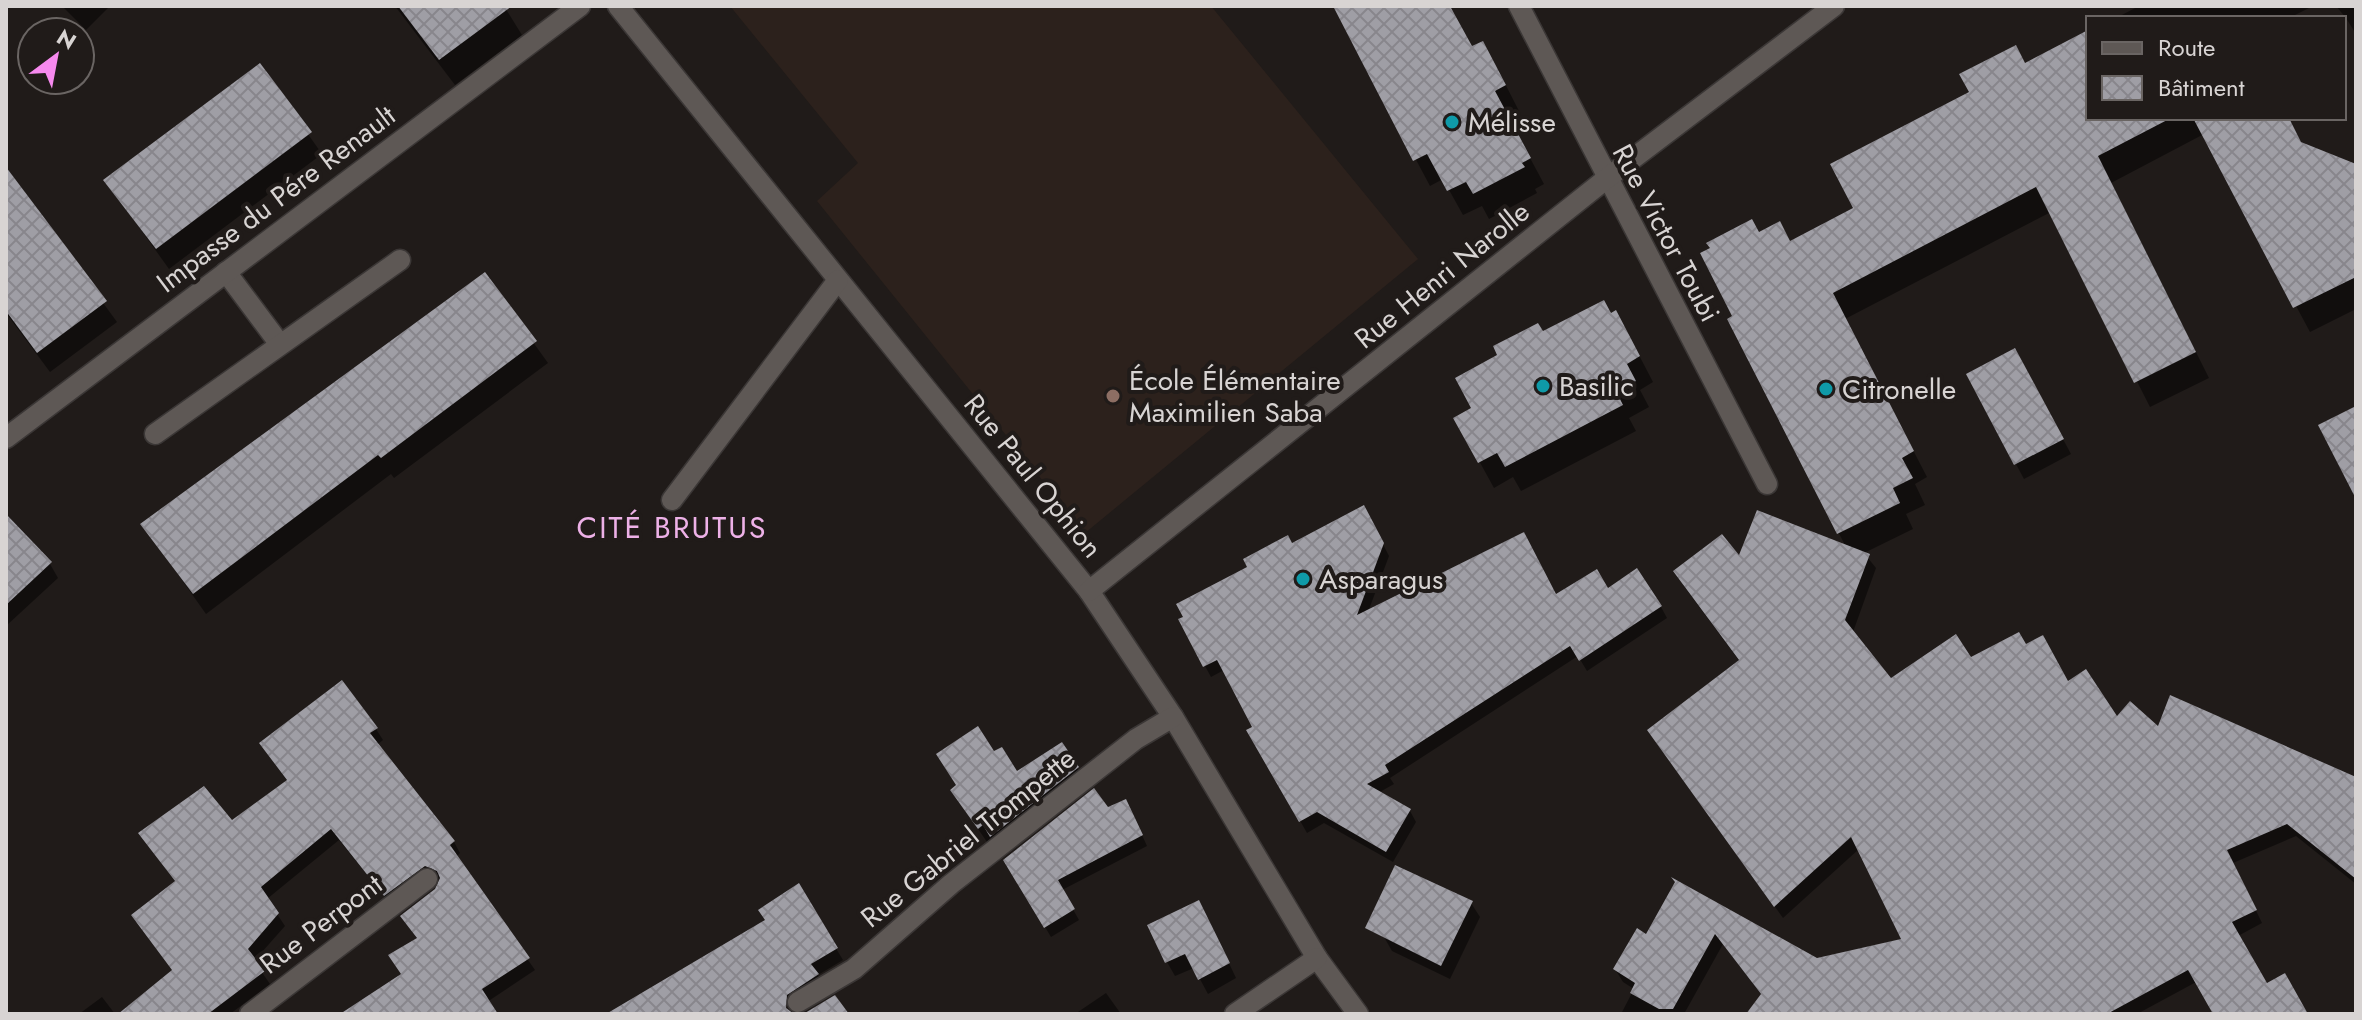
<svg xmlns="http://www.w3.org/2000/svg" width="2362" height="1020" viewBox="0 0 2362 1020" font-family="Jost,sans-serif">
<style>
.built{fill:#2c211c}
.shadow{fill:#0007}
.building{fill:url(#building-cross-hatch)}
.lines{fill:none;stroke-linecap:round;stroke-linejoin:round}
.minor-casing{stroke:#3b3736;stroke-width:23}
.minor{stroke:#5e5855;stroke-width:20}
.culture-dot{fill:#0f9aa8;stroke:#201b19;stroke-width:3}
.education-dot{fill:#8d6e63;stroke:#201b19;stroke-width:3}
.labels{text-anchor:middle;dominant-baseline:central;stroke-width:8;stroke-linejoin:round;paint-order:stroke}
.poi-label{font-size:28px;fill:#d8d4d3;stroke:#201b19;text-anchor:start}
.street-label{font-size:28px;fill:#d8d4d3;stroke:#201b19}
.neighbourhood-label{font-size:30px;letter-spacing:2px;fill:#edb1e7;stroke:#201b19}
</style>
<defs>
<pattern id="building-cross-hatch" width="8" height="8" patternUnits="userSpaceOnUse" patternTransform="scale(2)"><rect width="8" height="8" fill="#9f9ea5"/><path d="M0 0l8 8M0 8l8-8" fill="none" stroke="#88868c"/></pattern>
</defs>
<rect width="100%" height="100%" fill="#201b19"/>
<polygon class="built" points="730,6 1211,6 1418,259 1085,533 817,201 858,163"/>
<g class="shadow">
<polygon points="62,6 110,6 86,30"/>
<polygon points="395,6 504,6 522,35 455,85"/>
<polygon points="1334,6 1449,6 1472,49 1497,68 1519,111 1508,117 1544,184 1535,189 1537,193 1489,219 1482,206 1463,215 1443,179 1430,186"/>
<polygon points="2139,6 2313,6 2289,18 2116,18"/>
<polygon points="2336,6 2356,6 2356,34 2346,18"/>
<polygon points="2088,32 2088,118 2288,118 2302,145 2356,166 2356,309 2310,332 2204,134 2111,183 2209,378 2150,407 2051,212 1845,319 1927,477 1915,484 1925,505 1906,514 1913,529 1864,553 1876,568 1853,632 1891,681 2026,647 2117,720 2356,779 2356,884 2296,836 2233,863 2262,923 2238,936 2248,954 2137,1014 1765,1014 1762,996 1723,944 1684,1014 1621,1014 1634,989 1623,982 1615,969 1647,937 1677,882 1817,960 1904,940 1859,849 1783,918 1657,743 1740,662 1683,585 1740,559 1846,547 1730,320 1735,317 1758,234 1790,243 1856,209 2025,65"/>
<polygon points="260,66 322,154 169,269 106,181"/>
<polygon points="6,170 117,322 50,372 6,313"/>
<polygon points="484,274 548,363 394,478 391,474 206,614 143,525"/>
<polygon points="1542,334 1630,338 1653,382 1640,390 1649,407 1629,418 1636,431 1521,491 1513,477 1494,488 1456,419 1474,409"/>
<polygon points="2023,365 2071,454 2024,479 1968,375"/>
<polygon points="6,517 50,564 58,578 6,626"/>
<polygon points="1370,519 1389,556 1368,612 1607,590 1661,607 1667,618 1587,671 1578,656 1390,778 1394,784 1378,793 1410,811 1416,822 1393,862 1324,823 1307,833 1249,731 1255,728 1224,670 1211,677 1205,666 1292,545"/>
<polygon points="376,729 383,740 377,745 454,842 460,853 456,857 535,970 487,1002 495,1014 344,1014 403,975 418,940 402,917 440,886 441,880 426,880 392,906 339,840 267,899 285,926 254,961 270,984 230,1014 205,1014 134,916 176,883 148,845 232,823 288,782 269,756"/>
<polygon points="994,753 1017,774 1077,768 1086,782 999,850 992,838 987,842 952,791"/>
<polygon points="1107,810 1131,811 1147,846 1062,890 1079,920 1051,937 1005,860"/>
<polygon points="798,886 843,960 818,975 824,987 794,1008 783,994 750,1014 623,1014 767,921"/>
<polygon points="1471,903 1480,917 1450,979 1392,951 1384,937"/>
<polygon points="1207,917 1236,978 1208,994 1194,968 1175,976 1167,962"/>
<polygon points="1106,993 1121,1014 1075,1014"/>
<polygon points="102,997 115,1014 79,1014"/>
</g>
<g class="building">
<polygon points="398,6 512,6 439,60"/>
<polygon points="1333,6 1450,6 1472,46 1483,41 1506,85 1495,91 1531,158 1522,163 1525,167 1473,194 1466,182 1447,191 1427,154 1413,161"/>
<polygon points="2088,30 2088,118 2171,118 2098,156 2196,352 2134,383 2036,187 1833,293 1914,451 1902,458 1913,478 1893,488 1900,503 1837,534 1727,319 1732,316 1700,253 1710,248 1706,243 1752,219 1759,232 1780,221 1790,241 1853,208 1830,164 1969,92 1959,74 2016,45 2025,63"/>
<polygon points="260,63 312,132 156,249 103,180"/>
<polygon points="2193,118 2289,118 2301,142 2356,164 2356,277 2293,308"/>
<polygon points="6,167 107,301 37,353 6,311"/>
<polygon points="485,272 537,341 381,458 378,455 193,594 140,524"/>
<polygon points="1604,300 1611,313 1616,310 1640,356 1627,364 1636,381 1616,391 1623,405 1505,467 1497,453 1478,463 1453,418 1471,408 1455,378 1497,355 1493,346 1538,323 1543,331"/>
<polygon points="2015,348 2064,439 2014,465 1966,374"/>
<polygon points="2356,406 2356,499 2318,425"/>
<polygon points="1364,505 1384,543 1357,615 1524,532 1556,594 1597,569 1608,588 1637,568 1662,606 1579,661 1570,646 1385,765 1389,772 1367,784 1411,809 1386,852 1317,812 1299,822 1246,730 1252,727 1217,660 1203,667 1178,619 1183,617 1176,604 1247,567 1243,559 1288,535 1292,543"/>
<polygon points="1757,510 1870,554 1845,620 1891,678 1956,634 1971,657 2019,632 2026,644 2043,635 2068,681 2086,669 2117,716 2130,701 2158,726 2170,695 2356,777 2356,879 2287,824 2227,850 2257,910 2232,922 2267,983 2285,973 2308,1014 2213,1014 2188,970 2107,1014 1746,1014 1761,994 1715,934 1673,1009 1659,1009 1630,993 1635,983 1613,969 1637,928 1646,934 1675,882 1671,877 1817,958 1901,939 1851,837 1774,907 1647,730 1739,660 1673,571 1722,534 1739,555"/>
<polygon points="6,514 52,562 6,605"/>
<polygon points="342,680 378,728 370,733 455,841 450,845 530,958 482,989 498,1014 340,1014 401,974 388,955 417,938 400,916 435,889 440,878 437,871 425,866 384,896 331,829 261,887 279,913 248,949 265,971 208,1014 118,1014 172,970 131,915 175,881 138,833 204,786 232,820 287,780 259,743"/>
<polygon points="978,726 994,751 1002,747 1017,771 1062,742 1079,767 990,837 983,825 978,829 950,790 956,785 936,754"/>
<polygon points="1094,788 1108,807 1126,799 1143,835 1058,880 1075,909 1044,928 1003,860"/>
<polygon points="1395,865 1473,901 1441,966 1365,928"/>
<polygon points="799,883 838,948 811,964 819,974 787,995 786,1008 794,1014 606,1014 765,920 758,910"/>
<polygon points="1199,900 1230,963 1198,980 1185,954 1165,963 1147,925"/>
<polygon points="835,995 849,1014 802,1014 805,1013"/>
</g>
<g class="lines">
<defs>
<g id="minor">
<polyline points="618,6 1089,591 1173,717 1317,958 1358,1014"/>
<polyline points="1519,6 1767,484"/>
<polyline points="226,272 279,343"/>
<polyline points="155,434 400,260"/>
<polyline points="6,438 580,6"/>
<polyline points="672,500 838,280"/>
<polyline points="1089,591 1606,179 1834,6"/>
<polyline points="798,1002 854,969 951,884 1136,739 1173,717"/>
<polyline points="250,1014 427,879"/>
<polyline points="1235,1014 1317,958"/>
</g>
</defs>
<use href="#minor" class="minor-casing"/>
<use href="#minor" class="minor"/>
</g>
<g class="culture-dot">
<circle cx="1452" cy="122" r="8"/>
<circle cx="1543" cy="386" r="8"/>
<circle cx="1826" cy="389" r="8"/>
<circle cx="1303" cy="579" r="8"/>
</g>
<circle class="education-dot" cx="1113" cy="396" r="8"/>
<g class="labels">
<g class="poi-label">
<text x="1468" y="122">Mélisse</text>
<text x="1129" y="380">École Élémentaire<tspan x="1129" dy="32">Maximilien Saba</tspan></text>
<text x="1559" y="386">Basilic</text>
<text x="1842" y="389">Citronelle</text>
<text x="1319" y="579">Asparagus</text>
</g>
<g class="street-label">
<text transform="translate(276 199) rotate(-37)">Impasse du Pére Renault</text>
<text transform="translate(1666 233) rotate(62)">Rue Victor Toubi</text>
<text transform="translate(1442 275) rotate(-39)">Rue Henri Narolle</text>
<text transform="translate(1033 476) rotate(51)">Rue Paul Ophion</text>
<text transform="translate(968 838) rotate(-39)">Rue Gabriel Trompette</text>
<text transform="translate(321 924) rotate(-37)">Rue Perpont</text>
</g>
<g class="neighbourhood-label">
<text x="672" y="527">CITÉ BRUTUS</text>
</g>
</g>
<rect width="2362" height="1020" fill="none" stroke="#d8d4d3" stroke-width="16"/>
<rect x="2086" y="16" width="260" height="104" fill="#201b19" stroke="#6a6563" stroke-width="2"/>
<rect x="2102" y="42" width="40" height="12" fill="#5e5855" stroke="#6a6563" stroke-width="2"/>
<text x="2158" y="56" font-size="24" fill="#d8d4d3">Route</text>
<rect x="2102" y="76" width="40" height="24" fill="url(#building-cross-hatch)" stroke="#6a6563" stroke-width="2"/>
<text x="2158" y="96" font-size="24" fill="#d8d4d3">Bâtiment</text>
<g transform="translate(56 56) rotate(32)"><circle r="38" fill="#201b19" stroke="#6a6563" stroke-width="2"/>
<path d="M0-6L14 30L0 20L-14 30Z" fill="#f689ee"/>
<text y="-12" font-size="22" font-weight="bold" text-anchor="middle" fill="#d8d4d3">N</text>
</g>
</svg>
